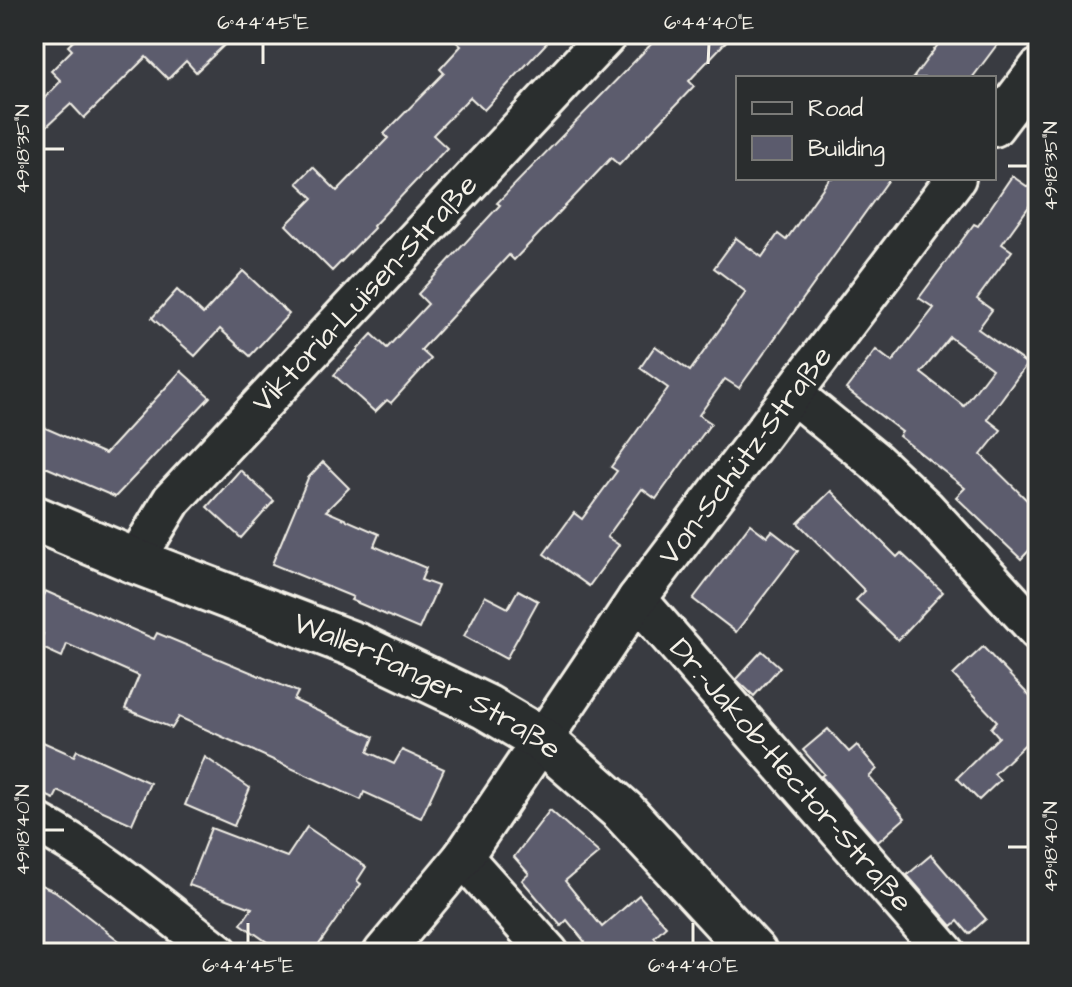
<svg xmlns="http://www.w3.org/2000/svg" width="1072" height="987" viewBox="0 0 1072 987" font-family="'Architects Daughter',sans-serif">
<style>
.building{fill:#5b5b6d;stroke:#f4f1e8;stroke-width:2;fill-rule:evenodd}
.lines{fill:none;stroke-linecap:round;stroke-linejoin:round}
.minor-casing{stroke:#f4f1e8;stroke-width:44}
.major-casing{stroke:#f4f1e8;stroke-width:50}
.minor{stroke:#2a2d2e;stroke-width:38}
.major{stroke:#2a2d2e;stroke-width:44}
.ticks{fill:none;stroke:#f4f1e8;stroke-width:3}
.labels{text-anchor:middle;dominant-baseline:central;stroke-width:6;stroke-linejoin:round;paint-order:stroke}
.street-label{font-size:30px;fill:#f4f1e8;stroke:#2a2d2e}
.neatline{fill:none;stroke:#f4f1e8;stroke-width:3}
.ticks-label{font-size:20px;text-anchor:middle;fill:#f4f1e8}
</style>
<rect width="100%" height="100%" fill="#393b41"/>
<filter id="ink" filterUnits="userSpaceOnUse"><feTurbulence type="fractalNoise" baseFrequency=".0125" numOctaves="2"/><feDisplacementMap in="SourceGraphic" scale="16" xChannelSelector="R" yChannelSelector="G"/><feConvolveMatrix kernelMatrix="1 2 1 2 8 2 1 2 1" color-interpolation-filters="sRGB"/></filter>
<g filter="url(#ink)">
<g class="building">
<polygon points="81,34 236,34 196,72 186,61 168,79 146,57 84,118 71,104 34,138 34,109 61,81 51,71 72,50 68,46"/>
<polygon points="447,34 555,34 484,110 470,97 433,135 447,148 373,226 374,228 332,271 286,225 313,198 297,183 313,167 337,191 388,138 384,134 444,73 440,69 461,46"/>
<polygon points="661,34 733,34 689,81 694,86 619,165 611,158 514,260 509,255 421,350 431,359 391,403 387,400 375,412 334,375 372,334 387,348 428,304 418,294 500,205 497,203"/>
<polygon points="946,34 1005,34 972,78 913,78"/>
<path d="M1012,176L1038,194L1002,244L1012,251L977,299L992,310L978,329L1027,364L987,419L1001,430L981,455L1038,511V541L1021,559L956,497L965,488L899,436L902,432L846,389L876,350L892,362L934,308L919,298L974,224L978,226ZM950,337L992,369L964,406L921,373Z"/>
<polygon points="830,178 890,178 739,388 725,379 699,415 711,423 656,499 642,489 607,537 619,545 589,586 544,554 574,513 582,519 617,471 611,467 668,388 640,368 655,346 690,371 746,292 714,268 736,238 762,257 778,234 786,240"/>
<polygon points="243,271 289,314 250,356 220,329 195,356 152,318 177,290 203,314"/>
<polygon points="181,371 210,397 115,497 34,462 34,423 105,454"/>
<polygon points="323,462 349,488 326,511 379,534 374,546 426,568 421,580 438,586 419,629 351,600 353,597 272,564 308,478"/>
<polygon points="240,470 274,501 241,538 207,507"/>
<polygon points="831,491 897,557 901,553 943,592 898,640 856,600 865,591 798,523"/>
<polygon points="750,524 767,537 772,531 798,551 736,632 693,599"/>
<polygon points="518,590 538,601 506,659 464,636 485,596 508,608"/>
<polygon points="45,591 154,639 157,633 298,692 294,700 374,737 368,752 394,764 402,750 444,769 421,818 364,792 361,800 179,717 172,728 125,709 139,676 67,644 62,657 38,646 43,634 34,630 34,616"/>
<polygon points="983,647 1038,705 1038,732 994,774 1000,780 979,800 957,778 999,737 991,728 997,721 953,675"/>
<polygon points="762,651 780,667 754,696 736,679"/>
<polygon points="828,729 849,752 857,745 877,769 869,777 905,818 878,842 821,776 824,774 803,750"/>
<polygon points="34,738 74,756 77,750 150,783 132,824 58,791 54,799 34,790"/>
<polygon points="205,757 250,788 234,826 185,805"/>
<polygon points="550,810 599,853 565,881 602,927 639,895 666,926 654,937 668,953 572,953 585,942 567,920 561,926 522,880 529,874 514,857"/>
<polygon points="307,827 366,867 357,881 361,884 313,953 283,953 241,924 252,908 189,885 211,828 287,857"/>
<polygon points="931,855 986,919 969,934 958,921 952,926 907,875"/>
<polygon points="34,882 55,891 135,953 34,953"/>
</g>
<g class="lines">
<defs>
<g id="minor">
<polyline points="994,127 1038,69"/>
<polyline points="793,394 875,461 925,508 1038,631"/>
<path id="s1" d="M135,561L172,500L608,34"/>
<path id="s2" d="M637,599L946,953"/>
<path d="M34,821C101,856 159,907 219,953"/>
<polyline points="463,857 549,953"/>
<path id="s3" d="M383,953L463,857L637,599L956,178"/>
</g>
<g id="major">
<path id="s4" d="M34,518L135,561L358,646L486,707L542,740L623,811L754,953"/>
</g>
</defs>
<use href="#minor" class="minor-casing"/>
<use href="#major" class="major-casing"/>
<use href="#minor" class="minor"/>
<use href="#major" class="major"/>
</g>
</g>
<path class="ticks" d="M263,64V44M708,64L709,44M44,149H64M1008,166H1028M44,830H64M1008,847H1028M248,943V923M693,943V923"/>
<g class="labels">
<g class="street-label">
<text stroke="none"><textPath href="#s1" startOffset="354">Viktoria-Luisen-Straße</textPath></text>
<text stroke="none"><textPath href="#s3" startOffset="616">Von-Schütz-Straße</textPath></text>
<text stroke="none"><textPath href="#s4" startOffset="428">Wallerfanger Straße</textPath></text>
<text stroke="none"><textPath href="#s2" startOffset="234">Dr.-Jakob-Hector-Straße</textPath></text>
</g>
</g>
<rect width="1072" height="987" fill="none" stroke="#2a2d2e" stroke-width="88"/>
<rect x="736" y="76" width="260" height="104" fill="#2a2d2e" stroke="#7b7b78" stroke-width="2"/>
<rect x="752" y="102" width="40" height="12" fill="#2a2d2e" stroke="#7b7b78" stroke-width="2"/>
<text x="808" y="116" font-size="24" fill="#f4f1e8">Road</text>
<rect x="752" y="136" width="40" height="24" fill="#5b5b6d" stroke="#7b7b78" stroke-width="2"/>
<text x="808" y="156" font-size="24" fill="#f4f1e8">Building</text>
<rect x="44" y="44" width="984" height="899" class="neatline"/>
<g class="ticks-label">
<text x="263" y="29">6°44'45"E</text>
<text x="709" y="29">6°44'40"E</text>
<text transform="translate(22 149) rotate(-90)" y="7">49°18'35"N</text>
<text transform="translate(1050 166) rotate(-90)" y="7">49°18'35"N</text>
<text transform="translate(22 830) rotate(-90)" y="7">49°18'40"N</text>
<text transform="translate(1050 847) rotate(-90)" y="7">49°18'40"N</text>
<text x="248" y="972">6°44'45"E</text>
<text x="693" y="972">6°44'40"E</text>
</g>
</svg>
